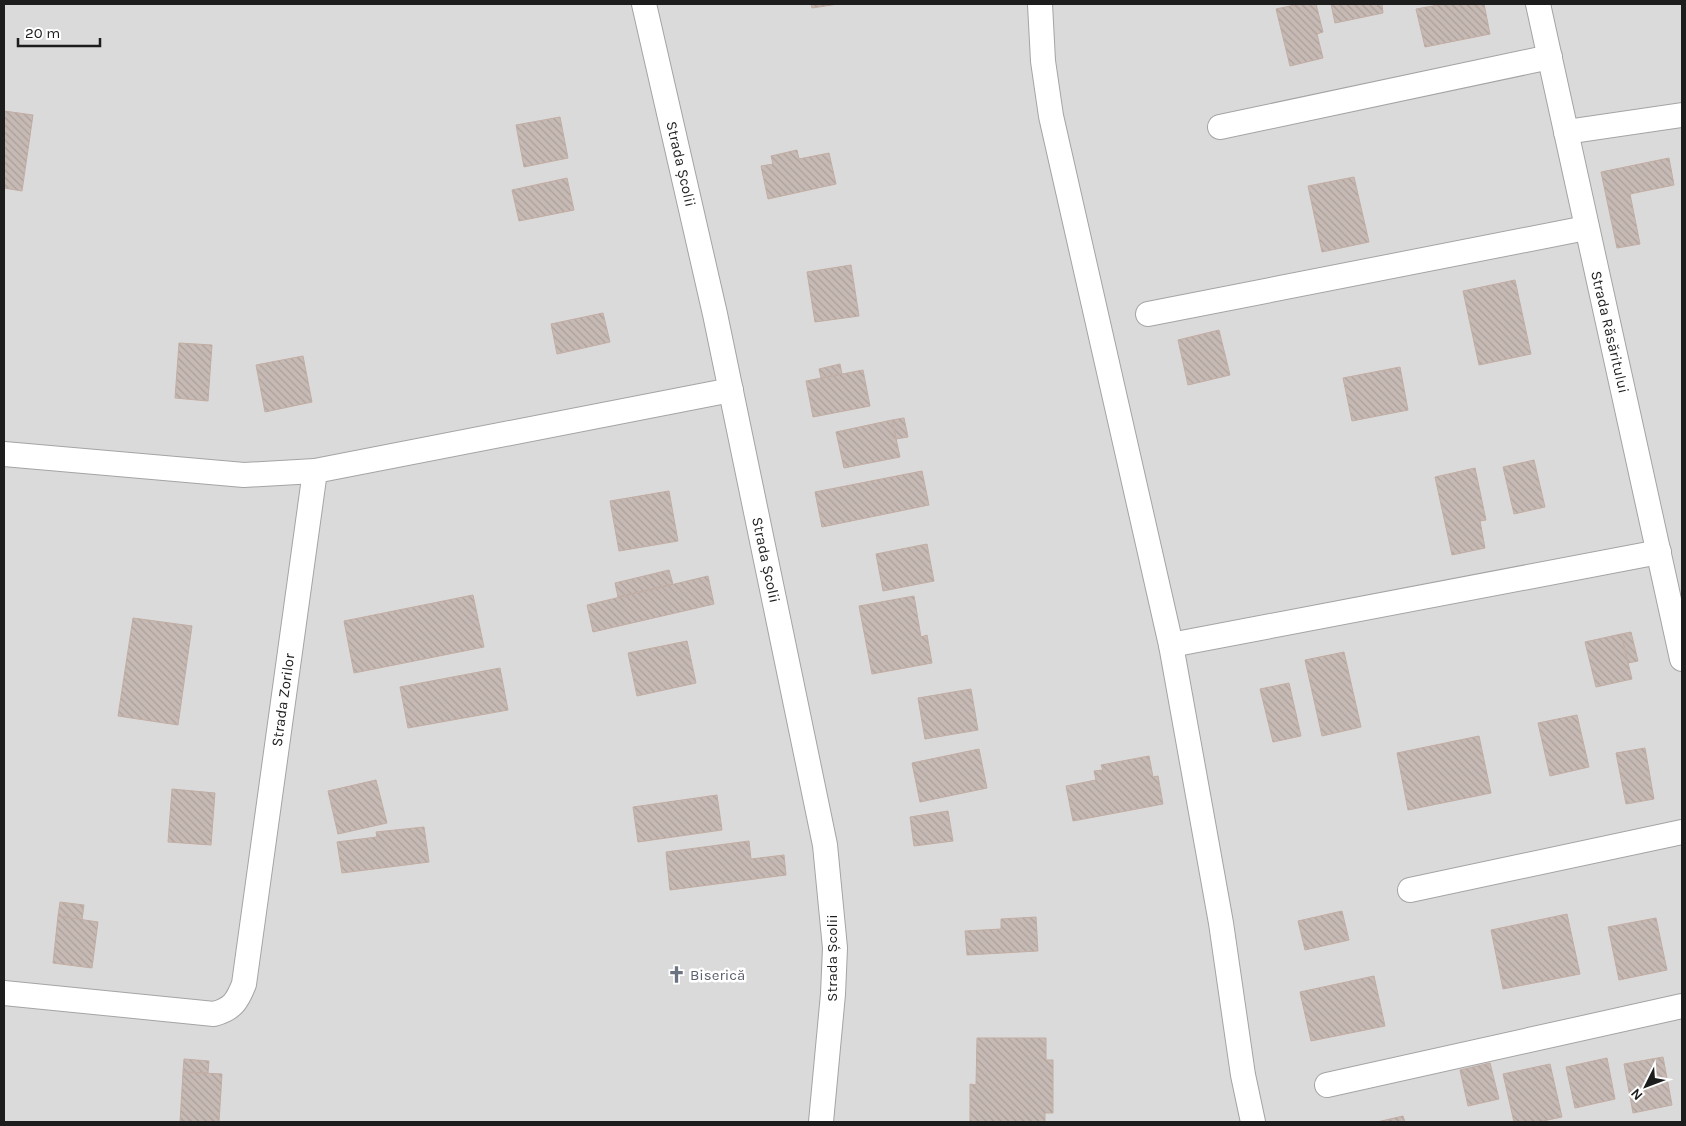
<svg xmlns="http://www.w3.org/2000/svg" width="1686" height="1126" viewBox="0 0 1686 1126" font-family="Karla,sans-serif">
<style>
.residential{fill:#dbdada}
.building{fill:url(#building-back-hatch);stroke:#c2ada3}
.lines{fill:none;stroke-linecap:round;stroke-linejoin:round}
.minor-casing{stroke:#a4a4a4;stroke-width:26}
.minor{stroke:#fff;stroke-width:24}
.labels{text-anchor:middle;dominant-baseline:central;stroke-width:5;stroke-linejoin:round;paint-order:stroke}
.street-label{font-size:15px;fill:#1d1d1d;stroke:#fff}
.worship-label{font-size:15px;fill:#5b616d;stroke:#fff;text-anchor:start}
</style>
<defs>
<pattern id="building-back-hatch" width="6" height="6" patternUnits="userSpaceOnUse" patternTransform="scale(1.25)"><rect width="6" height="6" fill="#c7bab5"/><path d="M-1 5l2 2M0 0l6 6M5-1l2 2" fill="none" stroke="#aa9f9b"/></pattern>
</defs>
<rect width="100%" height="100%" fill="#efe9e2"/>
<rect class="residential" x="4" y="4" width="1678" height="1118"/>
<g class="building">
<polygon points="811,4 838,4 812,8"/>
<polygon points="1299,4 1316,4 1323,32 1317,34 1323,58 1290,66 1276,9"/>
<polygon points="1331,4 1382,4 1383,13 1335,23"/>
<polygon points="1444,4 1484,4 1490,34 1425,47 1416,9"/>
<polygon points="4,111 33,115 22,191 4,188"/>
<polygon points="560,117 568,158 524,167 516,125"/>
<polygon points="797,150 799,159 829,153 836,184 768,199 761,166 773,164 771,156"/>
<polygon points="1669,158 1674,185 1630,194 1640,244 1617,248 1601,172"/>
<polygon points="1354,177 1369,242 1322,252 1308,186"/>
<polygon points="567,178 574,210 519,221 512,190"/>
<polygon points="851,265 859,316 815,322 807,272"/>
<polygon points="1515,280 1531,354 1479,365 1463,291"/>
<polygon points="603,313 610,342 557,354 551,324"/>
<polygon points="1219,330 1230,375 1188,385 1178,340"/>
<polygon points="179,343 212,345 208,401 175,398"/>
<polygon points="303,356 312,402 265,412 256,365"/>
<polygon points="840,364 842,374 821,378 819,369"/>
<polygon points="1400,367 1408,410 1352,421 1343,378"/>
<polygon points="863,370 870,406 813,417 806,381"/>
<polygon points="904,418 908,437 896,439 892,420"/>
<polygon points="892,420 900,457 844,468 836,432"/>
<polygon points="1534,460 1545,507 1514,514 1503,467"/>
<polygon points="1475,468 1486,520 1480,521 1485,548 1452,555 1435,477"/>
<polygon points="922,471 929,505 822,527 815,492"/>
<polygon points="669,491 678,541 619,551 610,501"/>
<polygon points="927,544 934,581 883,591 876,554"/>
<polygon points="669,570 673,584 618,597 615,583"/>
<polygon points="708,576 714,604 593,632 587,605"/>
<polygon points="473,595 484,647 354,673 344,621"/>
<polygon points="914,596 921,637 927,635 932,663 872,674 859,606"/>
<polygon points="133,618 192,626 178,725 118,716"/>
<polygon points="1631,632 1638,661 1628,663 1621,634"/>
<polygon points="1621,634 1632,679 1596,687 1585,642"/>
<polygon points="687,641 696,683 637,696 628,653"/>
<polygon points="1344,652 1361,727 1322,736 1305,660"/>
<polygon points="500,668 508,710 408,728 400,687"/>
<polygon points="1289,683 1301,736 1273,742 1260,689"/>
<polygon points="971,689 978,730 925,739 918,698"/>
<polygon points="1577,715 1589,767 1550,776 1538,723"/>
<polygon points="1479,736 1491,793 1408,810 1397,753"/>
<polygon points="1645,748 1654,799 1626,804 1616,753"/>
<polygon points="979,749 987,788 920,802 912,763"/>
<polygon points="1149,756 1153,777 1158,776 1163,804 1073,821 1066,786 1096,780 1094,771 1103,770 1101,765"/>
<polygon points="376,780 387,823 338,834 328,791"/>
<polygon points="172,789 215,793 211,845 168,842"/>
<polygon points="717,795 722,830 638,842 633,807"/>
<polygon points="948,811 953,841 914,846 910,817"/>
<polygon points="424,827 429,862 342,873 337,842 377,837 376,832"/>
<polygon points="749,841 751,859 784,855 786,875 670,890 666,852"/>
<polygon points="60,902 84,905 82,920 58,916"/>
<polygon points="1342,911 1349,940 1305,950 1298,921"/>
<polygon points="1567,914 1580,974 1503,989 1491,930"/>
<polygon points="58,916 98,922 92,968 53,963"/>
<polygon points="1036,917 1038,951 967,955 965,931 1001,929 1001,919"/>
<polygon points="1656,918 1667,970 1619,980 1608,927"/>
<polygon points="1374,976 1385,1026 1311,1041 1300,992"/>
<polygon points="977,1038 1046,1038 1046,1060 1053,1060 1053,1113 1045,1113 1045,1122 970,1122 970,1084 976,1085"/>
<polygon points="1663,1057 1672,1105 1633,1113 1624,1064"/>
<polygon points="1607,1058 1615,1099 1575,1108 1566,1067"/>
<polygon points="184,1059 209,1061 208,1073 183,1072"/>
<polygon points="1490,1063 1499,1099 1468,1106 1460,1070"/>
<polygon points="1550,1064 1562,1117 1538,1122 1514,1122 1503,1074"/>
<polygon points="183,1072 222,1074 219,1122 180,1122"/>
<polygon points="1403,1116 1405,1122 1377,1122"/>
</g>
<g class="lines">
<defs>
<g id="minor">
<polyline points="644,4 715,314 825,845 835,948 833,994 821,1122"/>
<polyline points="1040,4 1043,61 1051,116 1171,645 1221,923 1243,1075 1253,1122"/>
<polyline points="1538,4 1682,659"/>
<polyline points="1220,127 1550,57"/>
<polyline points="1566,132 1682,115"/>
<polyline points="1148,314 1586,228"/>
<polyline points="4,454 244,475 315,471 731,390"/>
<polyline points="1171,645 1659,552"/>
<polyline points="1410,890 1682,832"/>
<path d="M4,993L214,1014C232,1009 237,1002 244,984L315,471"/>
<polyline points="1327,1085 1682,1006"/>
</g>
</defs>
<use href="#minor" class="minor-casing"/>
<use href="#minor" class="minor"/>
</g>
<defs>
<symbol id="church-bare" viewBox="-9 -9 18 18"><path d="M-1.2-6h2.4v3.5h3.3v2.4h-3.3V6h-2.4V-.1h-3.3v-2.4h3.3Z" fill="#6b7280" stroke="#fff" stroke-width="2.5" paint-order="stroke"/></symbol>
</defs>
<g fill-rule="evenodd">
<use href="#church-bare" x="664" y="962" width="25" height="25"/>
</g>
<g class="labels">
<g class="street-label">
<text transform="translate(681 164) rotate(77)">Strada Școlii</text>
<text transform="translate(1610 332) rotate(77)">Strada Răsăritului</text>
<text transform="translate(766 560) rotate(78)">Strada Școlii</text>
<text transform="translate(283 700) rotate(-82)">Strada Zorilor</text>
<text transform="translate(832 958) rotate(-90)">Strada Școlii</text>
</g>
<g class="worship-label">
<text x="690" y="975">Biserică</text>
</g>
</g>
<rect width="1686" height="1126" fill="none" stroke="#1d1d1d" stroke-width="10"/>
<g transform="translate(1646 1086) rotate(228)" stroke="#ffffff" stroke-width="4" paint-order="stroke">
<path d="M0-4L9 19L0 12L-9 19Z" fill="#1d1d1d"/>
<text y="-8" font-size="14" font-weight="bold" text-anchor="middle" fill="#1d1d1d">N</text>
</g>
<path d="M18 38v8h82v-8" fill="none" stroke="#1d1d1d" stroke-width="2.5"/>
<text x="25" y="38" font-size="15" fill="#1d1d1d" stroke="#ffffff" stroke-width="4" paint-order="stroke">20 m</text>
</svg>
